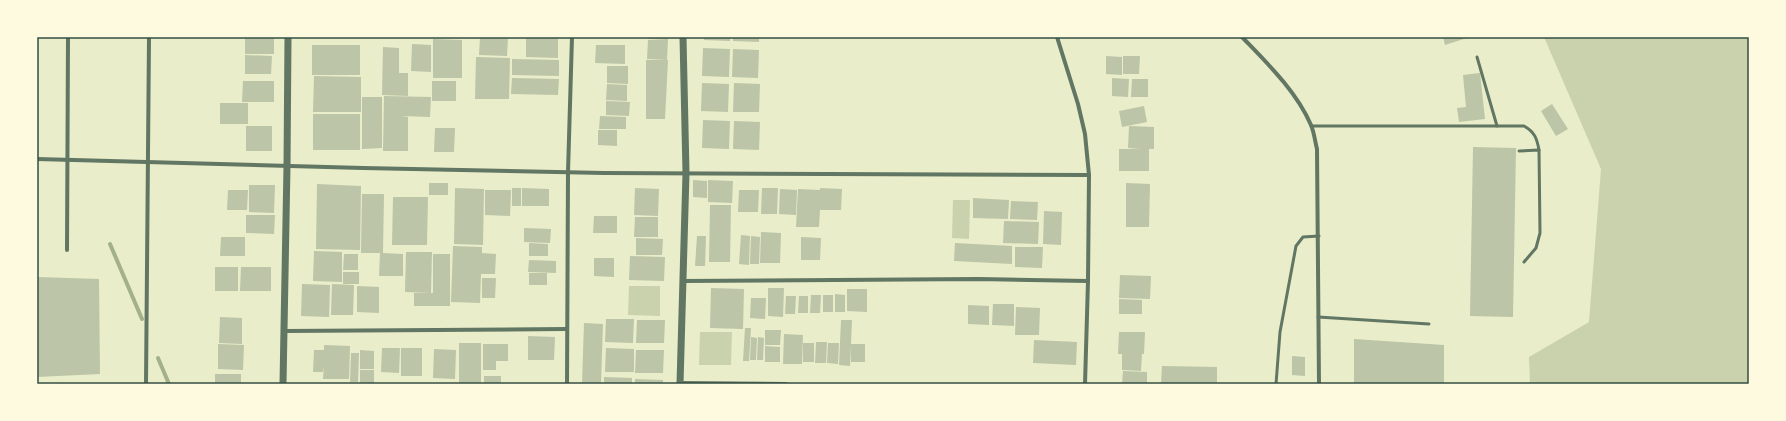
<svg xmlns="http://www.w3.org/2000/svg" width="1786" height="421" viewBox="0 0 1786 421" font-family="Bitter,serif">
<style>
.green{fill:#cad2ad}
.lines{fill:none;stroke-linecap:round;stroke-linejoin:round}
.stream{stroke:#a3b18a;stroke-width:4}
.building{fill:#bcc5a7}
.service{stroke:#617663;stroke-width:3}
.minor{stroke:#617663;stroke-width:4}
.tertiary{stroke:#617663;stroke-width:7}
.neatline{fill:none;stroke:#344e41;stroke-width:1.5}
</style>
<rect width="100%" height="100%" fill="#e9edc9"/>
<g class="green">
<polygon points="1544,37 1749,37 1749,384 1530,384 1529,357 1589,322 1601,169"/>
<polygon points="953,200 970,200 969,239 952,238"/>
<polygon points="629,286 660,286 660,316 628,315"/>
<polygon points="700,332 732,332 731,365 699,365"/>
</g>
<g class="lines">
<g class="stream">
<polyline points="110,244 142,319"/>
<polyline points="158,358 169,384"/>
</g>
</g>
<g class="building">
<rect x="245" y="37" width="29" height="17"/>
<polygon points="480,37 508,38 507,56 479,55"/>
<polygon points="526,37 558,38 558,58 526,57"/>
<polygon points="648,37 668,37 668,40 648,39"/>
<polygon points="704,37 730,37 730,41 704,40"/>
<polygon points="733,37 759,37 759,42 733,41"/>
<polygon points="1443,37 1470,37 1445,45"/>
<polygon points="433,39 462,40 462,78 433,78"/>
<polygon points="648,40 668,40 667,60 647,59"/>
<polygon points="412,44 431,45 431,72 411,71"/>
<rect x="312" y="45" width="48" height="30"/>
<polygon points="596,45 625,45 625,64 595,63"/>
<polygon points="383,47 399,48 399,73 408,73 408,96 382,95"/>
<polygon points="703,48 730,49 729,77 702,76"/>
<polygon points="733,49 759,50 758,78 732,77"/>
<polygon points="245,55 272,56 271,74 245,74"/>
<polygon points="1106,56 1122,57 1122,75 1106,74"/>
<polygon points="1123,56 1140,56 1139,74 1123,74"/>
<polygon points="476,57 510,58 509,99 475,99"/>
<polygon points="512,59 559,60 559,76 512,75"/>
<polygon points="646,60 668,60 665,119 646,119"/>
<polygon points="607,66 628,66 628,84 607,83"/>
<polygon points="1480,73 1485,119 1459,122 1457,108 1466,107 1463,75"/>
<polygon points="314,76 361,77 361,112 313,112"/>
<polygon points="512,78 559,79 558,95 511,94"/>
<polygon points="1112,78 1129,79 1128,97 1112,96"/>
<polygon points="1132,79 1148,79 1148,97 1131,97"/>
<polygon points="243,81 274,81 274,102 242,102"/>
<rect x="432" y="81" width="24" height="20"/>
<polygon points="702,83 729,84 728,112 701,111"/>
<polygon points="734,83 760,84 759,112 733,112"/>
<polygon points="607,84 627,85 627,101 606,100"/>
<polygon points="384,96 431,97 430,117 401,116 408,117 408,151 383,151"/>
<polygon points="362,97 382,97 382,148 362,149"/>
<polygon points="606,101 630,102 629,116 606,115"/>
<rect x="220" y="103" width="28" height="21"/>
<polygon points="1552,104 1568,129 1556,136 1541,111"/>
<polygon points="1144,106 1147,122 1122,127 1119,111"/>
<rect x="313" y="114" width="47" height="36"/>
<polygon points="600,116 626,117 626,129 599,129"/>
<polygon points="703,120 730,121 729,149 702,148"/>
<polygon points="734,121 760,122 759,150 733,149"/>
<rect x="246" y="126" width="26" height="25"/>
<polygon points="1129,126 1154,127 1154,149 1149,149 1149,171 1119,171 1119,149 1140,149 1128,148"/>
<polygon points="435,128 455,128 454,152 434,152"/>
<polygon points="598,130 617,130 617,146 598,145"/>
<polygon points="1473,147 1516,148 1513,317 1470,316"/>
<polygon points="693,180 707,181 707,198 693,197"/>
<polygon points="708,180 733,181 732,203 708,202"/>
<rect x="429" y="183" width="19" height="12"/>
<polygon points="1126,183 1150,184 1149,227 1126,227"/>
<polygon points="317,184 361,186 360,250 316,249"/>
<polygon points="249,185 275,185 274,213 249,212"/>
<polygon points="455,188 484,189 483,245 454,244"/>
<rect x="512" y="188" width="9" height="18"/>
<polygon points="522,188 549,189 549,206 522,206"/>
<polygon points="635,188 659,189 658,216 634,215"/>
<polygon points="762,188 778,188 777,214 761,214"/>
<polygon points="820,188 842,189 841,210 820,210 819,227 796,227 798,189 820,190"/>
<polygon points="780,189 797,190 796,215 779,214"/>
<polygon points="228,190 248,190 247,210 227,210"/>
<polygon points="485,190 511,190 510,216 485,215"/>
<polygon points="739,190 759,190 758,212 738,212"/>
<polygon points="362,194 384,194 383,253 403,254 403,276 379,276 380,253 361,253"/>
<polygon points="393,197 428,197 427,245 392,245"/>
<polygon points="973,198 1009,200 1008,219 973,218"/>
<polygon points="1011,201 1038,202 1037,220 1010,219"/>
<polygon points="710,205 731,205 730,262 709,262"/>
<polygon points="1044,211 1062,212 1061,245 1043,244"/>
<polygon points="246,215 275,215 274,234 246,233"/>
<polygon points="594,216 617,216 617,233 593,233"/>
<polygon points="635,217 658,217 658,237 634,237"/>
<polygon points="1004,221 1039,222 1038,244 1003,243"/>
<polygon points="524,228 551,229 550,243 524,242"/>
<polygon points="761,232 781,233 780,263 760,263"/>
<polygon points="741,235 750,236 749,265 739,264"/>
<polygon points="697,236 706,236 705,266 695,266"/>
<polygon points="751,236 760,237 759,264 750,264"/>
<polygon points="221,237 245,237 245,256 220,256"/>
<polygon points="801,237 821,238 820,260 801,260"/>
<polygon points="636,238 663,239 662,255 636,255"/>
<polygon points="529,243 548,244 548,256 529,256"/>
<polygon points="955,243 1012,246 1012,264 954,261"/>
<polygon points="453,246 482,247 482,253 496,254 495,274 481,274 480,303 451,302"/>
<polygon points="1015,247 1043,247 1042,268 1015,267"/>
<polygon points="314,251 342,252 342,282 313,281"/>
<polygon points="406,252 432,252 431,293 405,292"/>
<polygon points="344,254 358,254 358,270 343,270"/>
<polygon points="433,254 450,254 450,306 414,306 414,293 433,293"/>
<polygon points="630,256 665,257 664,281 629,280"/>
<polygon points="594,258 614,258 614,277 594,276"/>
<polygon points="529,260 556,261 556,273 528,272"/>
<rect x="215" y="267" width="23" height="24"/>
<polygon points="241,267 271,267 271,291 240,291"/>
<rect x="343" y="272" width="16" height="12"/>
<rect x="529" y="273" width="18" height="12"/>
<polygon points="1120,275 1151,276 1150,299 1119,298"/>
<polygon points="37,277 99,279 100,374 37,377"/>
<polygon points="482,278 496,278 495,298 482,298"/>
<polygon points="302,284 330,285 329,317 301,316"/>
<polygon points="332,284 354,285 353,315 331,315"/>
<polygon points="357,286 379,287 379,313 357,312"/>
<polygon points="711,288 744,289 743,329 710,328"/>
<polygon points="768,288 784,288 783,317 768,316"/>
<polygon points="847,289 867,289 867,312 847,311"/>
<polygon points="835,294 845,295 845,312 835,312"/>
<polygon points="811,295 821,295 820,313 810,313"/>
<rect x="823" y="295" width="10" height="17"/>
<polygon points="786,296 796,296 795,314 785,314"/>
<polygon points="799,296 808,296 808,313 798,313"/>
<polygon points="751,298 766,298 765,319 750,318"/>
<polygon points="1119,299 1142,300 1142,314 1119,314"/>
<polygon points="993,304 1014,304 1014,326 992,325"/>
<polygon points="968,305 989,306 989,325 968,324"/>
<polygon points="1016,307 1040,308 1039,335 1015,335"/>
<polygon points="220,317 242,318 242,344 219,343"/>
<polygon points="606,319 634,319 633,343 605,342"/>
<polygon points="637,320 665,320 664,343 636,343"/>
<polygon points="841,320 852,320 851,344 865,344 865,362 851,362 851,346 850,366 839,365"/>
<polygon points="584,323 603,324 601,384 582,384"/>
<polygon points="745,328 751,328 749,361 743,361"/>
<polygon points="765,330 781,330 780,345 765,345"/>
<polygon points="1119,332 1145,332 1144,354 1142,354 1141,371 1122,370 1122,354 1118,354"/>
<polygon points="784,334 803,335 802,364 783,364"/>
<polygon points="528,336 555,337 554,360 528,360"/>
<polygon points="751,337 757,338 756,360 750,360"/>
<polygon points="758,337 764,338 763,360 757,360"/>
<polygon points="1354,339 1444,345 1444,384 1354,384"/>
<polygon points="1034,340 1077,342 1076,365 1033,363"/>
<polygon points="816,342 827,342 826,363 815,363"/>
<rect x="459" y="343" width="22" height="40"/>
<rect x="803" y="343" width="11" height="19"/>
<polygon points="828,343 839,343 838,364 827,363"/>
<polygon points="218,344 244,345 243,370 218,369"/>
<polygon points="483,344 508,344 508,361 496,361 496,370 483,370"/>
<polygon points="324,345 350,346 349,379 323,379 324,366 323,372 313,372 314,350 324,350"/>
<polygon points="765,346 780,347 780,362 765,362"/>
<polygon points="382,348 400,348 399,373 381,372"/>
<rect x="401" y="348" width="21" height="28"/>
<polygon points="606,348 634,349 634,372 605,372"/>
<polygon points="434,349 456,350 455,379 433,378"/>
<polygon points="360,350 374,351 374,369 360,369"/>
<polygon points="636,350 664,350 663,373 635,373"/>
<polygon points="351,353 359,353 358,382 350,382"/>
<polygon points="1292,356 1305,357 1305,376 1292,375"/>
<polygon points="1162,366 1217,367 1217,384 1161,384"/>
<rect x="360" y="370" width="14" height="13"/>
<polygon points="1123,371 1147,372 1147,384 1122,384"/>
<rect x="215" y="374" width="26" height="10"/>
<rect x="484" y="376" width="17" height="8"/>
<polygon points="604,377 632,378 632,384 604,384"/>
<polygon points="635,379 663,380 663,384 635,384"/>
</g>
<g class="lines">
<g class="service">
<polyline points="1477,57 1497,126"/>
<path d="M1311,126H1524C1535,132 1537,139 1539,150"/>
<polyline points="1519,151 1539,150 1540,233 1536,248 1524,262"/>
<polyline points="1318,317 1429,324"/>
<polyline points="1276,384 1280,332 1296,246 1303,237 1319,236"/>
</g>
<g class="minor">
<polyline points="1057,37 1078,104 1085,134 1089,175 1088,281 1085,384"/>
<path d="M1242,37C1268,64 1296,91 1311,125C1314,132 1315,141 1317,149L1319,384"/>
<polyline points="37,159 363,168 604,173 1089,175"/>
<polyline points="67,250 68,37"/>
<polyline points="683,281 979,279 1088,281"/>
<polyline points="284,331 567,329"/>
<polyline points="680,383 786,384"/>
<polyline points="146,384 149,37"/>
<polyline points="567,384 568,172 572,37"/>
</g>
<g class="tertiary">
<polyline points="283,384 287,166 288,37"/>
<polyline points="680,384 686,173 683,37"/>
</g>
</g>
<rect width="1786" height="421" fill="none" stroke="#fefae0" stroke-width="76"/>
<rect x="38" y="38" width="1710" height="345" class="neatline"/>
</svg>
